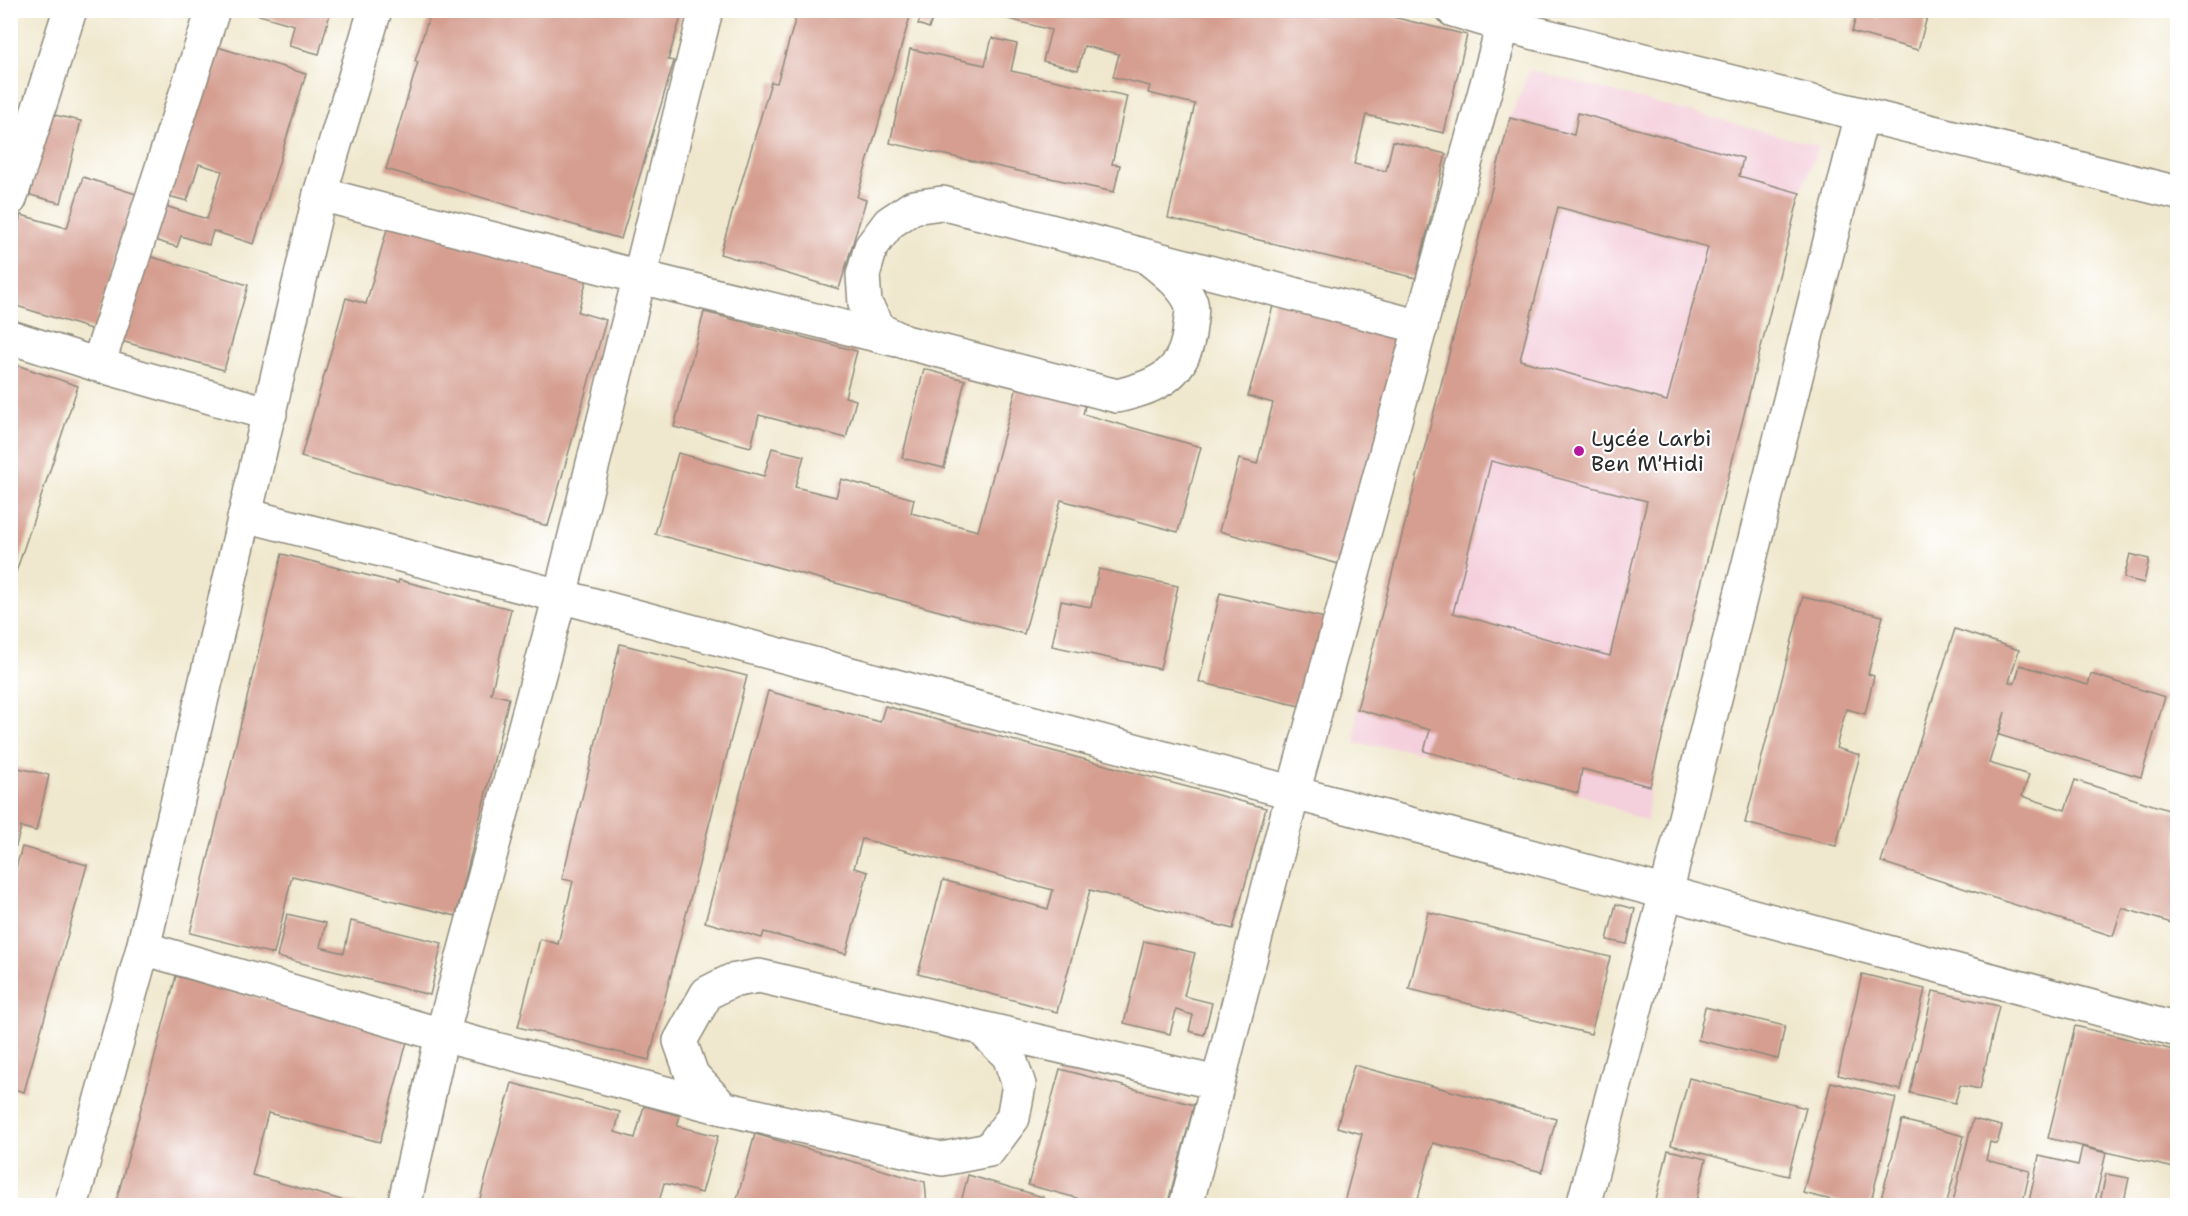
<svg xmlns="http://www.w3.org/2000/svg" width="2188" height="1216" viewBox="0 0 2188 1216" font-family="'Shantell Sans',sans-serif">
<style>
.built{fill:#f4cfdc}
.building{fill:#d59e90;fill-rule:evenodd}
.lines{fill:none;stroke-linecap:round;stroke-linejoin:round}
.minor-casing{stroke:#8e8a7c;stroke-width:36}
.minor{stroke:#fff;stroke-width:33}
.poi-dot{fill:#b5179e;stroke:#fff;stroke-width:2}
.labels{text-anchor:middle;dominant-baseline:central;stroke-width:4.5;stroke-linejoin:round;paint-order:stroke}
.poi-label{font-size:22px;fill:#2b2b2b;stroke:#fff;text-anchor:start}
</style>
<rect width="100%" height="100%" fill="#fff"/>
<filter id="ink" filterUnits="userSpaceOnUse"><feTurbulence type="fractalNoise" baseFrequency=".0167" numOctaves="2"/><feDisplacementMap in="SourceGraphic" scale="12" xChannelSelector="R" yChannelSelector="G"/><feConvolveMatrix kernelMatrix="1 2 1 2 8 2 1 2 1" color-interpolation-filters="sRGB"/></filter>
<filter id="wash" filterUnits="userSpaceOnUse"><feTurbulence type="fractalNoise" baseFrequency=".008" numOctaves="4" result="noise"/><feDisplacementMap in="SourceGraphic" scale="24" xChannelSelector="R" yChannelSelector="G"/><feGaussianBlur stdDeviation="1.35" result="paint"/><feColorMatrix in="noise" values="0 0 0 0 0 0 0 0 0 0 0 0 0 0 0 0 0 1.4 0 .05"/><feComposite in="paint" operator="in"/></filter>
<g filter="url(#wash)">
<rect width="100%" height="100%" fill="#f0e8ce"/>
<polygon class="built" points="1530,70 1819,146 1800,193 1650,786 1647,822 1578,793 1424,751 1356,744 1357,709 1510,118"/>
<g id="blocks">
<g class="building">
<polygon points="242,10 331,10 319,54 289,46 294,25"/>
<polygon points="431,10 683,10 668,60 674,61 621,239 386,169 418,62 415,61"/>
<polygon points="798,10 912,10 857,197 866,200 839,289 720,254 771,82 777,83"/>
<polygon points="924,10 936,10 929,28 918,24"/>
<polygon points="975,10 1364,10 1467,35 1444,133 1366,115 1354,164 1386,171 1393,141 1446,154 1416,278 1168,218 1195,104 1148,93 1150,86 1113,77 1119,54 1084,46 1078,70 1043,61 1051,30"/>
<polygon points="1881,10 1929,10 1918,50 1852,32 1857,12 1879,18"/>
<polygon points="992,38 1017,44 1011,71 1127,96 1112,164 1120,165 1114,192 890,143 910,49 985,65"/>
<polygon points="211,45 306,74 254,244 213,231 209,245 181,236 177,247 151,239 162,205 207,219 222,171 199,164 187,201 165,195"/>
<path d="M1578,113L1743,158L1739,176L1800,193L1650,786L1582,769L1578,793L1424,751L1430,730L1357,709L1510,118L1574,135ZM1558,207L1708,247L1667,401L1520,360ZM1491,461L1647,501L1610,656L1453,613Z"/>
<polygon points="50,114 81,121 61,203 30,195"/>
<polygon points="83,177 136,194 94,330 10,304 10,247 21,215 67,228"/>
<polygon points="391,215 589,271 578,312 606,320 548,526 301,457 346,298 366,304"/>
<polygon points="145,255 248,285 224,370 121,341"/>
<polygon points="1276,295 1409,331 1346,566 1219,531 1239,459 1257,464 1273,403 1248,396"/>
<polygon points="704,312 857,351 845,397 856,400 846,438 759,415 751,447 674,427"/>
<polygon points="11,363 78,386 11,587 10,366"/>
<polygon points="924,369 965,380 944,468 902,458"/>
<polygon points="1019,379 1087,398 1083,414 1201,447 1178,532 1061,500 1024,634 655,534 678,453 764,476 772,448 804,456 795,487 836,497 841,479 914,499 911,513 978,531"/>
<polygon points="282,554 398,583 399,580 511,609 491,694 509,698 456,916 292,876 274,954 190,933"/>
<polygon points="2130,554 2149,559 2144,583 2124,578"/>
<polygon points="1099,569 1178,586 1160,669 1052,646 1061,601 1091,607"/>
<polygon points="1220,593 1337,621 1316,710 1199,682"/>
<polygon points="1803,597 1883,616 1868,674 1874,676 1865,714 1846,709 1836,748 1860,755 1836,846 1745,823"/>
<polygon points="1955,629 2019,650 2009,682 2015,683 2020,665 2088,685 2091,674 2165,697 2141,777 1999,735 2005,712 1989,763 2029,775 2022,796 2065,810 2075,780 2178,813 2178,925 2122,908 2113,936 1881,862"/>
<polygon points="620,644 747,676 649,1060 518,1027 540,939 558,944 573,881 562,879"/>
<polygon points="768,691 880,722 885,706 1266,808 1233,929 1090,890 1057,1012 918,974 943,880 1048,909 1053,890 862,839 854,868 868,872 846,954 764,932 762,938 705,922"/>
<polygon points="10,766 49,775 36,831 21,827 16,846 10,844"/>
<polygon points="22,847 87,865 24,1092 10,1088 10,888"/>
<polygon points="1616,904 1635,909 1627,944 1607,940"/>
<polygon points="1428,912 1610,957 1591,1034 1409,989"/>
<polygon points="287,914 326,923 320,947 344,953 351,921 442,943 430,995 277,957"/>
<polygon points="1144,941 1195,953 1184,996 1212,1003 1204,1035 1189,1031 1193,1015 1176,1010 1170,1034 1124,1023"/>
<polygon points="1862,974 1925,989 1901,1090 1838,1075"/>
<polygon points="176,976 408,1038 380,1142 268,1113 252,1175 363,1206 115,1206"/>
<polygon points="1933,991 1999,1006 1980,1089 1960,1085 1955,1103 1910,1093"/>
<polygon points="1705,1007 1785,1026 1778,1059 1698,1040"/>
<polygon points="2075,1026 2178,1051 2178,1169 2048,1138"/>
<polygon points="1354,1065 1556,1119 1542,1172 1433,1143 1416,1206 1343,1206 1362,1134 1337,1127"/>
<polygon points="1060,1069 1194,1105 1167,1206 1075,1206 1077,1198 1028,1185"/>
<polygon points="1689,1078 1806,1108 1788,1176 1671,1145"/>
<polygon points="1831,1082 1896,1098 1870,1206 1856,1206 1803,1193"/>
<polygon points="512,1083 620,1112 615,1132 635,1138 644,1106 680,1116 677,1126 718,1136 702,1193 664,1183 658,1206 478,1206"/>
<polygon points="1973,1119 2002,1126 1997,1144 1990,1142 1986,1160 2030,1171 2022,1206 1952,1206"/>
<polygon points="1902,1120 1964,1136 1946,1206 1879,1206"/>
<polygon points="755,1134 925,1182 927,1206 735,1206"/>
<polygon points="2082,1147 2106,1153 2094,1206 2028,1206 2039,1156 2078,1165"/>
<polygon points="1668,1150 1706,1159 1695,1206 1681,1206 1656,1200"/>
<polygon points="2106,1174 2129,1178 2123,1206 2099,1206"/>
<polygon points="968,1175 1043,1197 1041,1206 960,1206"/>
</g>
</g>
</g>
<g filter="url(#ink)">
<use href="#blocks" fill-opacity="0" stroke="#8e8a7c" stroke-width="1.5"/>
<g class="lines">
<defs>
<g id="minor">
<polyline points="213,10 98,365 270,414"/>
<polyline points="375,10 320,194 245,515 560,596 2178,1030"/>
<polyline points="1453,10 1503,25 2178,193"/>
<polyline points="320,194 640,277 897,340"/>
<polyline points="10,199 70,10"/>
<path d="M1146,256C1163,270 1182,283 1191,303C1193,309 1191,319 1190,326C1186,374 1159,386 1117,396L905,342L880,330L865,304L863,275L871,247L889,223L913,207L942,203L1421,327"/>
<polyline points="10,337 98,365"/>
<polyline points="143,948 442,1035 723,1108"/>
<polyline points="981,1028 1009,1056 1019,1085 1013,1118 989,1150 942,1159 723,1108 692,1075 680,1041 707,993 731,981 759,976 1217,1083"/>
<polyline points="71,1206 143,948 245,515"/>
<polyline points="404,1206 442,1035 560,596 706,10"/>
<polyline points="1186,1206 1293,793 1503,25"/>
<polyline points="1583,1206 1666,893 1862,114"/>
</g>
</defs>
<use href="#minor" class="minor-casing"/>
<use href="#minor" class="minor"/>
</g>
</g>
<circle class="poi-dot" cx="1579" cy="451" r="6"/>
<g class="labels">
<g class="poi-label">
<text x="1591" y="438">Lycée Larbi<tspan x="1591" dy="25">Ben M'Hidi</tspan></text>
</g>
</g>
<rect width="2188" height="1216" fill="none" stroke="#fff" stroke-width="36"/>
</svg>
